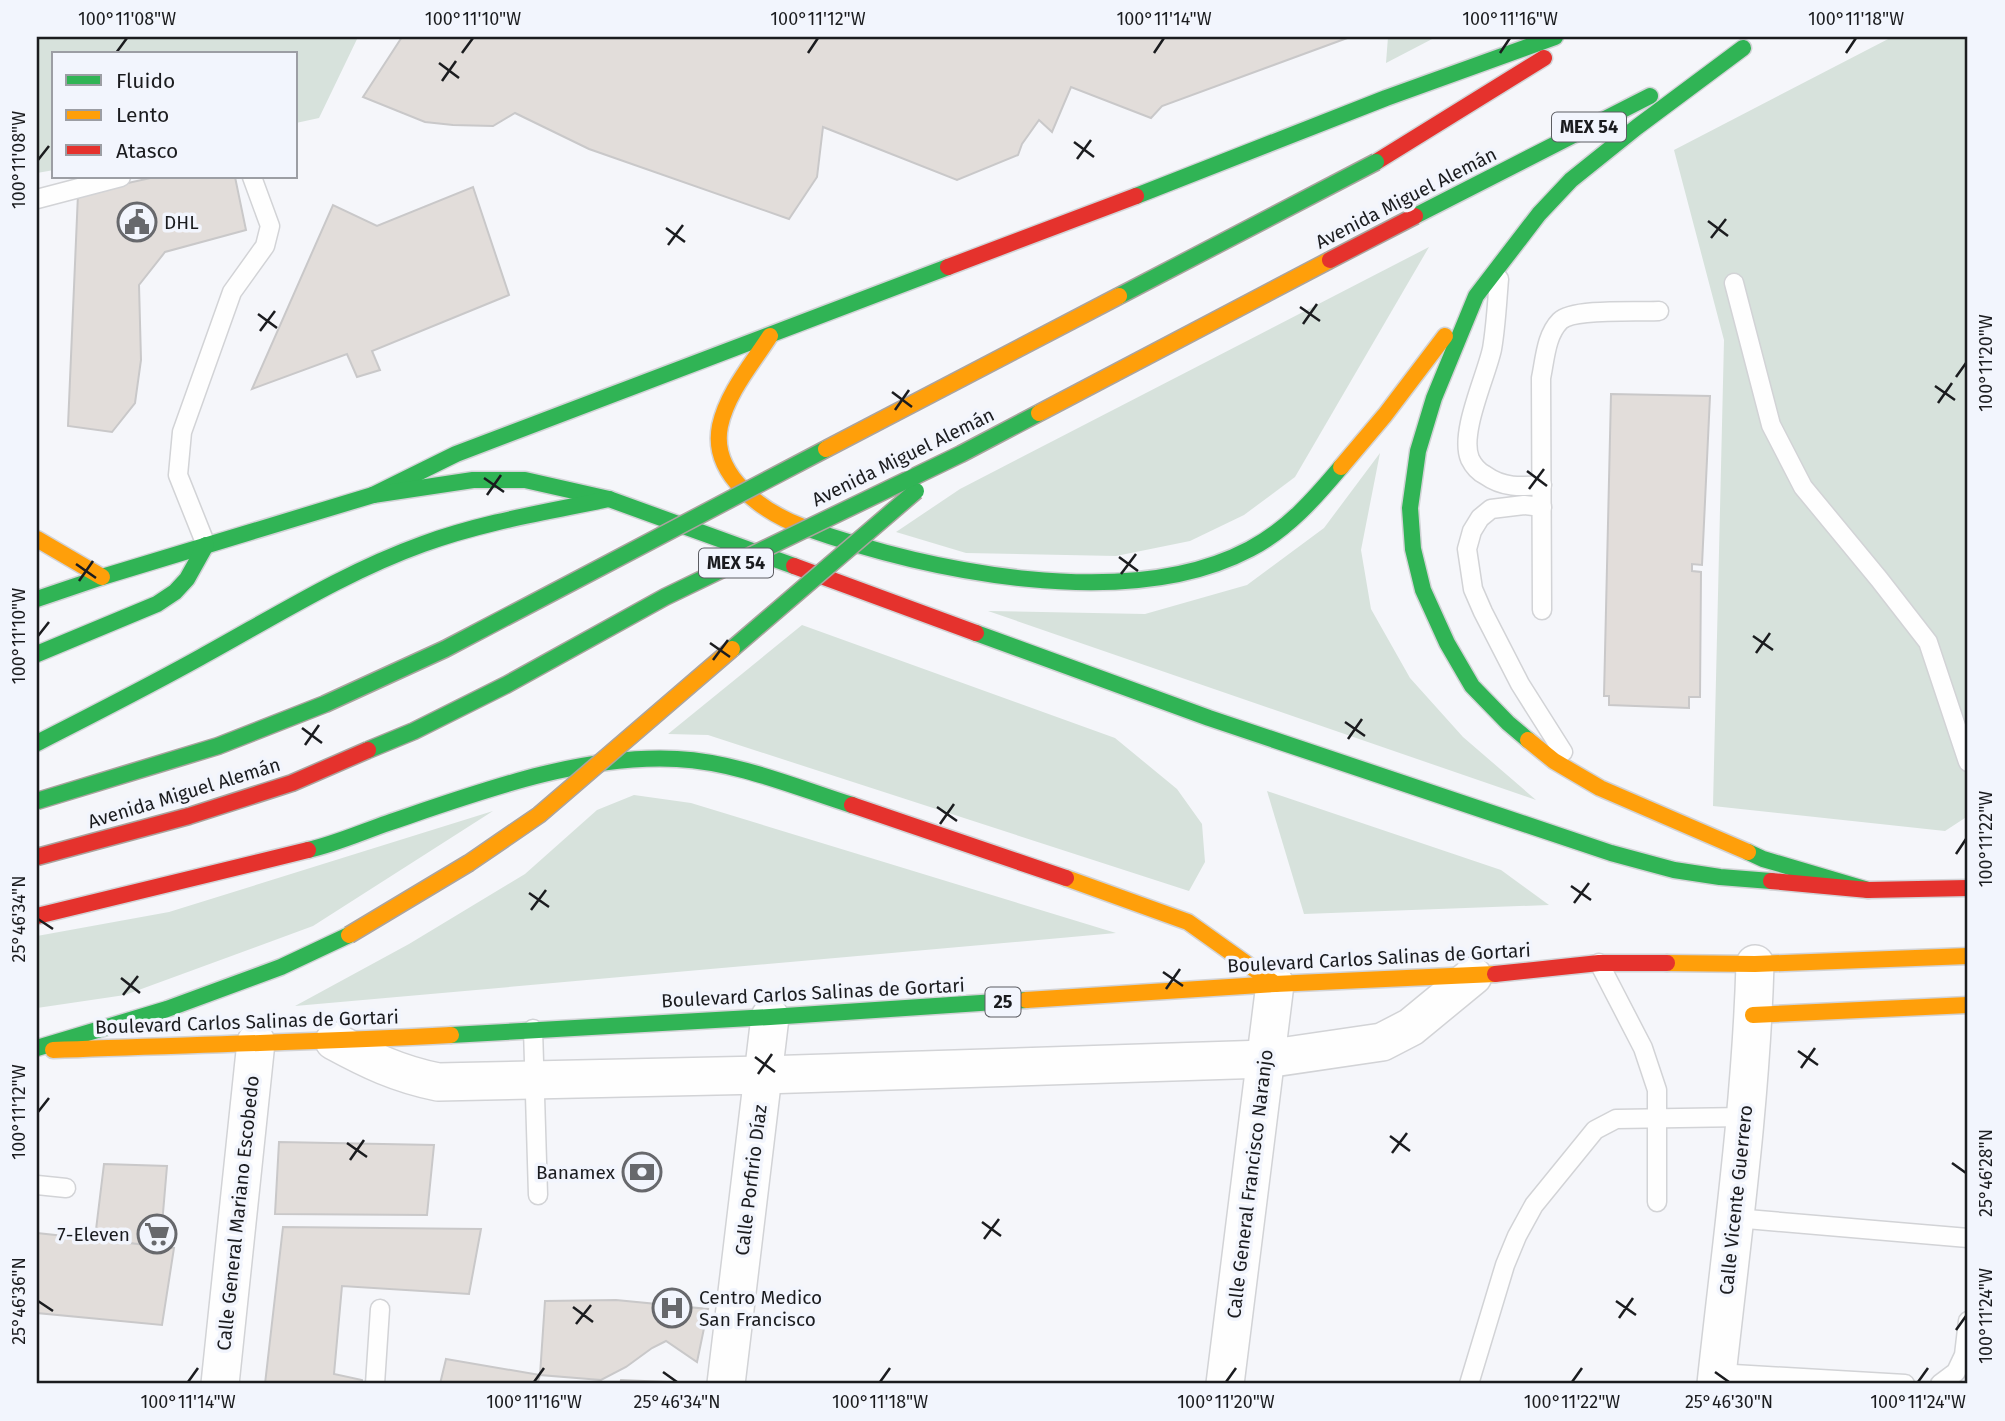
<svg xmlns="http://www.w3.org/2000/svg" width="2005" height="1421" viewBox="0 0 2005 1421" font-family="'Fira Sans',sans-serif">
<style>
.green{fill:#d7e2dc}
.building{fill:#e2ddda;stroke:#c9c8c9;stroke-width:2}
.lines{fill:none;stroke-linecap:round;stroke-linejoin:round}
.lane-casing{stroke:#d2d3d6;stroke-width:21}
.street-casing{stroke:#d2d3d6;stroke-width:40}
.fast-casing{stroke:#d2d3d6;stroke-width:19}
.slow-casing{stroke:#d2d3d6;stroke-width:19}
.jam-casing{stroke:#d2d3d6;stroke-width:19}
.lane{stroke:#fefefe;stroke-width:18}
.street{stroke:#fefefe;stroke-width:37}
.fast{stroke:#30b455;stroke-width:16}
.slow{stroke:#ff9f0a;stroke-width:16}
.jam{stroke:#e5322d;stroke-width:16}
.fast-bridge-casing{stroke:#aba49f;stroke-width:19;stroke-linecap:butt}
.slow-bridge-casing{stroke:#aba49f;stroke-width:19;stroke-linecap:butt}
.jam-bridge-casing{stroke:#aba49f;stroke-width:19;stroke-linecap:butt}
.fast-bridge{stroke:#30b455;stroke-width:16}
.slow-bridge{stroke:#ff9f0a;stroke-width:16}
.jam-bridge{stroke:#e5322d;stroke-width:16}
.ticks{fill:none;stroke:#1b1c1f;stroke-width:2.5}
.labels{text-anchor:middle;dominant-baseline:central;stroke-width:7;stroke-linejoin:round;paint-order:stroke}
.shield{fill:#f2f5fd;stroke:#5c5d62;stroke-width:2}
.shield-label{font-size:18px;font-weight:bold;fill:#1b1c1f}
.street-label{font-size:19px;fill:#1b1c1f;stroke:#f2f5fd}
.poi-label{font-size:19px;fill:#1b1c1f;stroke:#f2f5fd;text-anchor:start}
.neatline{fill:none;stroke:#1b1c1f;stroke-width:2.5}
.ticks-label{font-size:18px;text-anchor:middle;fill:#1b1c1f}
</style>
<rect width="100%" height="100%" fill="#f5f6fa"/>
<g class="green">
<polygon points="37,37 358,37 319,118 296,123 296,54 54,54 54,170 37,173"/>
<polygon points="1388,37 1436,37 1386,63"/>
<polygon points="1892,37 1968,37 1968,816 1945,831 1713,806 1724,340 1674,150"/>
<polygon points="1429,247 1295,477 1244,515 1190,541 1116,556 966,553 896,532 960,489"/>
<polygon points="1380,453 1361,550 1371,609 1410,678 1463,737 1536,800 988,611 1145,614 1247,585 1324,528"/>
<polygon points="802,625 1115,738 1177,789 1202,824 1205,862 1189,891 708,735 668,734"/>
<polygon points="1267,791 1501,870 1549,905 1304,914"/>
<polygon points="634,795 691,803 1116,933 295,1006 409,944 525,874 597,810"/>
<polygon points="493,811 313,926 125,995 37,1008 37,936 169,912"/>
</g>
<g class="building">
<polygon points="402,37 1350,37 1162,106 1151,118 1071,87 1052,132 1039,120 1022,144 1018,155 957,180 823,127 817,177 789,219 589,149 515,113 493,126 453,125 425,122 363,97"/>
<polygon points="155,177 235,177 246,230 165,252 139,285 141,360 135,403 112,432 68,426 78,194"/>
<polygon points="473,187 509,295 372,351 380,370 357,377 347,354 252,389 333,205 377,226"/>
<polygon points="1611,394 1710,396 1702,565 1692,564 1692,571 1701,572 1700,697 1689,697 1689,708 1609,705 1609,696 1604,696"/>
<polygon points="279,1142 434,1145 427,1215 275,1214"/>
<polygon points="104,1164 167,1166 160,1248 95,1238"/>
<polygon points="283,1227 481,1229 469,1294 342,1286 334,1374 362,1380 362,1384 265,1384"/>
<polygon points="37,1233 174,1248 162,1325 37,1313"/>
<polygon points="616,1300 708,1309 697,1362 666,1341 652,1348 626,1367 601,1380 540,1375 545,1301"/>
<polygon points="446,1359 540,1375 537,1384 440,1384"/>
<polygon points="621,1380 689,1383 688,1384 620,1384"/>
</g>
<g class="lines">
<defs>
<g id="lane">
<polyline points="37,199 121,177"/>
<path d="M1499,279C1497,302 1496,326 1492,349C1486,377 1459,433 1470,459C1473,465 1479,472 1485,475C1503,488 1521,487 1542,485"/>
<polyline points="1734,283 1771,425 1803,487 1879,579 1928,642 1968,762"/>
<polyline points="1542,507 1524,505 1491,509 1480,518 1472,531 1467,549 1473,589 1483,612 1520,684 1563,752"/>
<polyline points="206,545 178,475 182,432 232,292 265,246 270,226 252,177"/>
<path d="M1542,610L1541,378C1545,359 1546,335 1560,321C1573,308 1638,312 1659,311"/>
<polyline points="1599,963 1643,1048 1657,1090 1657,1202"/>
<polyline points="533,1029 538,1195"/>
<polyline points="37,1185 66,1188"/>
<polyline points="1735,1218 1968,1238"/>
<polyline points="1717,1373 1905,1384"/>
<polyline points="375,1384 380,1309"/>
<polyline points="1469,1384 1505,1265 1517,1236 1534,1205 1595,1130 1616,1119 1744,1117"/>
<polyline points="1940,1384 1956,1372 1964,1355 1968,1321"/>
</g>
<g id="street">
<path d="M334,1041C369,1060 398,1074 438,1082L763,1075L1266,1059L1382,1042L1411,1027L1473,976"/>
<polyline points="220,1384 256,1042"/>
<polyline points="726,1384 770,1017"/>
<polyline points="1225,1384 1275,984"/>
<path d="M1716,1384C1731,1245 1751,1105 1755,964"/>
</g>
<g id="fast">
<polyline points="1136,196 1386,98 1555,37"/>
<polyline points="1415,216 1650,96"/>
<polyline points="373,495 456,454 948,267"/>
<path d="M803,527C927,571 1127,614 1250,549C1287,530 1315,498 1341,467"/>
<polyline points="37,599 102,577 373,495 473,480 525,480 609,499 794,566"/>
<polyline points="976,633 1209,718 1611,853 1674,870 1720,877 1771,881"/>
<polyline points="37,654 157,604 175,592 187,579 206,545"/>
<polyline points="1528,740 1508,723 1472,686 1447,643 1423,590 1413,549 1410,508 1418,451 1434,398 1476,296 1539,214 1571,180 1637,127 1743,48"/>
<path d="M37,743C92,715 147,687 201,657C274,617 345,572 423,544C483,522 547,512 609,499"/>
<path d="M308,850C335,844 362,832 388,823C479,792 580,754 677,759C737,762 795,787 852,805"/>
<polyline points="1748,852 1763,859 1868,890"/>
<polyline points="451,1035 770,1017 1026,1000"/>
<polyline points="37,1048 167,1009 281,967 349,935"/>
</g>
<g id="slow">
<path d="M770,336C752,364 727,393 720,426C710,475 763,512 803,527"/>
<polyline points="1341,467 1385,415 1445,336"/>
<polyline points="37,539 102,577"/>
<polyline points="1528,740 1554,761 1600,788 1748,852"/>
<polyline points="1066,878 1188,922 1275,984"/>
<polyline points="1667,963 1755,964 1968,956"/>
<polyline points="1026,1000 1275,984 1495,974"/>
<polyline points="1753,1015 1968,1005"/>
<path d="M53,1050C186,1045 318,1042 451,1035"/>
</g>
<g id="jam">
<polyline points="1376,162 1544,58"/>
<polyline points="948,267 1136,196"/>
<polyline points="794,566 976,633"/>
<polyline points="852,805 1066,878"/>
<polyline points="1771,881 1868,890 1968,888"/>
<polyline points="37,916 308,850"/>
<polyline points="1495,974 1599,963 1667,963"/>
</g>
</defs>
<use href="#lane" class="lane-casing"/>
<use href="#street" class="street-casing"/>
<use href="#fast" class="fast-casing"/>
<use href="#slow" class="slow-casing"/>
<use href="#jam" class="jam-casing"/>
<use href="#lane" class="lane"/>
<use href="#street" class="street"/>
<use href="#fast" class="fast"/>
<use href="#slow" class="slow"/>
<use href="#jam" class="jam"/>
<defs>
<g id="fast-bridge">
<polyline points="1119,296 1376,162"/>
<polyline points="732,649 916,491"/>
<polyline points="368,750 414,731 506,685 665,597 961,454 1039,413"/>
<polyline points="37,801 218,746 325,704 445,649 826,449"/>
</g>
<g id="slow-bridge">
<polyline points="1039,413 1330,260"/>
<polyline points="826,449 1119,296"/>
<polyline points="349,935 469,863 539,815 732,649"/>
</g>
<g id="jam-bridge">
<polyline points="1330,260 1415,216"/>
<polyline points="37,857 189,816 292,783 368,750"/>
</g>
</defs>
<use href="#fast-bridge" class="fast-bridge-casing"/>
<use href="#slow-bridge" class="slow-bridge-casing"/>
<use href="#jam-bridge" class="jam-bridge-casing"/>
<use href="#fast-bridge" class="fast-bridge"/>
<use href="#slow-bridge" class="slow-bridge"/>
<use href="#jam-bridge" class="jam-bridge"/>
</g>
<path class="ticks" d="M116,53L127,38M462,53L473,38M808,53L818,38M1154,53L1164,38M1500,53L1510,38M1846,53L1856,38M439,63L459,78M442,81L456,61M1074,142L1094,157M1077,159L1091,140M38,160L49,146M1708,221L1728,236M666,228L685,242M1711,238L1726,219M668,245L683,225M1300,307L1320,321M258,314L277,328M1303,324L1317,304M260,331L275,311M1956,377L1966,363M1935,386L1955,400M892,392L912,407M1938,403L1952,383M895,410L909,390M1527,471L1547,486M484,478L504,492M1529,489L1544,469M487,495L501,475M1119,557L1138,571M76,564L96,578M1121,574L1136,554M79,581L93,561M38,636L49,622M1753,636L1773,650M710,643L730,657M1756,653L1770,633M713,660L728,640M1345,722L1365,736M302,728L322,743M1348,739L1362,719M305,745L319,725M937,807L957,821M940,824L954,804M1956,854L1966,839M1571,886L1591,900M529,893L549,907M1574,903L1589,883M531,910L546,890M38,919L53,929M1163,972L1183,986M121,978L140,993M1166,989L1180,969M123,995L138,976M1798,1051L1818,1065M755,1057L775,1072M1801,1068L1815,1048M758,1074L772,1054M38,1112L49,1098M1390,1136L1410,1151M347,1143L367,1157M1392,1153L1407,1133M350,1160L364,1140M1952,1163L1966,1173M982,1222L1001,1236M984,1239L999,1219M38,1301L53,1311M1616,1301L1636,1315M573,1307L593,1322M1619,1318L1633,1298M576,1324L591,1305M1956,1330L1966,1316M663,1372L677,1382M1715,1372L1729,1382M188,1382L198,1368M534,1382L544,1368M880,1382L890,1368M1226,1382L1236,1368M1572,1382L1582,1368M1918,1382L1928,1368"/>
<defs>
<symbol id="civic-ring" viewBox="-11 -11 22 22"><circle r="9.5" fill="#f2f5fd" stroke="#67686c" stroke-width="1.5"/><path d="M-.6-6.5H3V-4.5H.6V-3L4-1V1h2V6H-6V1h2V-1L-.6-3ZM-1.2 2.5V6h2.4V2.5Z" fill="#67686c"/></symbol>
<symbol id="bank-ring" viewBox="-11 -11 22 22"><circle r="9.5" fill="#f2f5fd" stroke="#67686c" stroke-width="1.5"/><path d="M-6-4H6V4H-6ZM0-2.3a2.3 2.3 0 1 0 0 4.6a2.3 2.3 0 1 0 0-4.6Z" fill="#67686c"/></symbol>
<symbol id="supermarket-ring" viewBox="-11 -11 22 22"><circle r="9.5" fill="#f2f5fd" stroke="#67686c" stroke-width="1.5"/><path d="M-6-5.5h2.5l.6 2H6L4.5 2H-2.5L-4.4-4H-6ZM-1.5 3.2a1.3 1.3 0 1 0 .1 0ZM3 3.2a1.3 1.3 0 1 0 .1 0Z" fill="#67686c"/></symbol>
<symbol id="hospital-ring" viewBox="-11 -11 22 22"><circle r="9.5" fill="#f2f5fd" stroke="#67686c" stroke-width="1.5"/><path d="M-5-5h3v3.5h4V-5h3V5h-3V1.5h-4V5h-3Z" fill="#67686c"/></symbol>
</defs>
<g fill-rule="evenodd">
<use href="#civic-ring" x="115" y="200" width="44" height="44"/>
<use href="#bank-ring" x="620" y="1150" width="44" height="44"/>
<use href="#supermarket-ring" x="135" y="1212" width="44" height="44"/>
<use href="#hospital-ring" x="650" y="1286" width="44" height="44"/>
</g>
<g class="labels">
<g class="shield">
<rect x="1552" y="112.5" width="74" height="29" rx="5"/>
<rect x="699" y="548.5" width="74" height="29" rx="5"/>
<rect x="985.5" y="987.5" width="35" height="29" rx="5"/>
</g>
<g class="shield-label">
<text x="1589" y="127">MEX 54</text>
<text x="736" y="563">MEX 54</text>
<text x="1003" y="1002">25</text>
</g>
<g class="street-label">
<text transform="translate(1406 198) rotate(-27)">Avenida Miguel Alemán</text>
<text transform="translate(903 457) rotate(-26)">Avenida Miguel Alemán</text>
<text transform="translate(184 793) rotate(-17)">Avenida Miguel Alemán</text>
<text transform="translate(1379 958) rotate(-3)">Boulevard Carlos Salinas de Gortari</text>
<text transform="translate(813 993) rotate(-3)">Boulevard Carlos Salinas de Gortari</text>
<text transform="translate(247 1022) rotate(-2)">Boulevard Carlos Salinas de Gortari</text>
<text transform="translate(751 1180) rotate(-83)">Calle Porfirio Díaz</text>
<text transform="translate(1250 1184) rotate(-83)">Calle General Francisco Naranjo</text>
<text transform="translate(1736 1200) rotate(-84)">Calle Vicente Guerrero</text>
<text transform="translate(238 1213) rotate(-84)">Calle General Mariano Escobedo</text>
</g>
<g class="poi-label">
<text x="164" y="222">DHL</text>
<text x="615" y="1172" text-anchor="end">Banamex</text>
<text x="130" y="1234" text-anchor="end">7-Eleven</text>
<text x="699" y="1297">Centro Medico<tspan x="699" dy="22">San Francisco</tspan></text>
</g>
</g>
<rect width="2005" height="1421" fill="none" stroke="#f2f5fd" stroke-width="77"/>
<rect x="52" y="52" width="245" height="126" fill="#f2f5fd" stroke="#9c9ea4" stroke-width="2"/>
<rect x="66" y="75" width="35" height="10" fill="#30b455" stroke="#9c9ea4" stroke-width="2"/>
<text x="116" y="88" font-size="21" fill="#1b1c1f">Fluido</text>
<rect x="66" y="110" width="35" height="10" fill="#ff9f0a" stroke="#9c9ea4" stroke-width="2"/>
<text x="116" y="122" font-size="21" fill="#1b1c1f">Lento</text>
<rect x="66" y="145" width="35" height="10" fill="#e5322d" stroke="#9c9ea4" stroke-width="2"/>
<text x="116" y="158" font-size="21" fill="#1b1c1f">Atasco</text>
<rect x="38" y="38" width="1928" height="1344" class="neatline"/>
<g class="ticks-label">
<text x="127" y="25">100°11'08"W</text>
<text x="473" y="25">100°11'10"W</text>
<text x="818" y="25">100°11'12"W</text>
<text x="1164" y="25">100°11'14"W</text>
<text x="1510" y="25">100°11'16"W</text>
<text x="1856" y="25">100°11'18"W</text>
<text transform="translate(19 160) rotate(-90)" y="6">100°11'08"W</text>
<text transform="translate(1986 363) rotate(-90)" y="6">100°11'20"W</text>
<text transform="translate(19 636) rotate(-90)" y="6">100°11'10"W</text>
<text transform="translate(1986 839) rotate(-90)" y="6">100°11'22"W</text>
<text transform="translate(19 919) rotate(-90)" y="6">25°46'34"N</text>
<text transform="translate(19 1112) rotate(-90)" y="6">100°11'12"W</text>
<text transform="translate(1986 1173) rotate(-90)" y="6">25°46'28"N</text>
<text transform="translate(19 1301) rotate(-90)" y="6">25°46'36"N</text>
<text transform="translate(1986 1316) rotate(-90)" y="6">100°11'24"W</text>
<text x="188" y="1408">100°11'14"W</text>
<text x="534" y="1408">100°11'16"W</text>
<text x="677" y="1408">25°46'34"N</text>
<text x="880" y="1408">100°11'18"W</text>
<text x="1226" y="1408">100°11'20"W</text>
<text x="1572" y="1408">100°11'22"W</text>
<text x="1729" y="1408">25°46'30"N</text>
<text x="1918" y="1408">100°11'24"W</text>
</g>
</svg>
